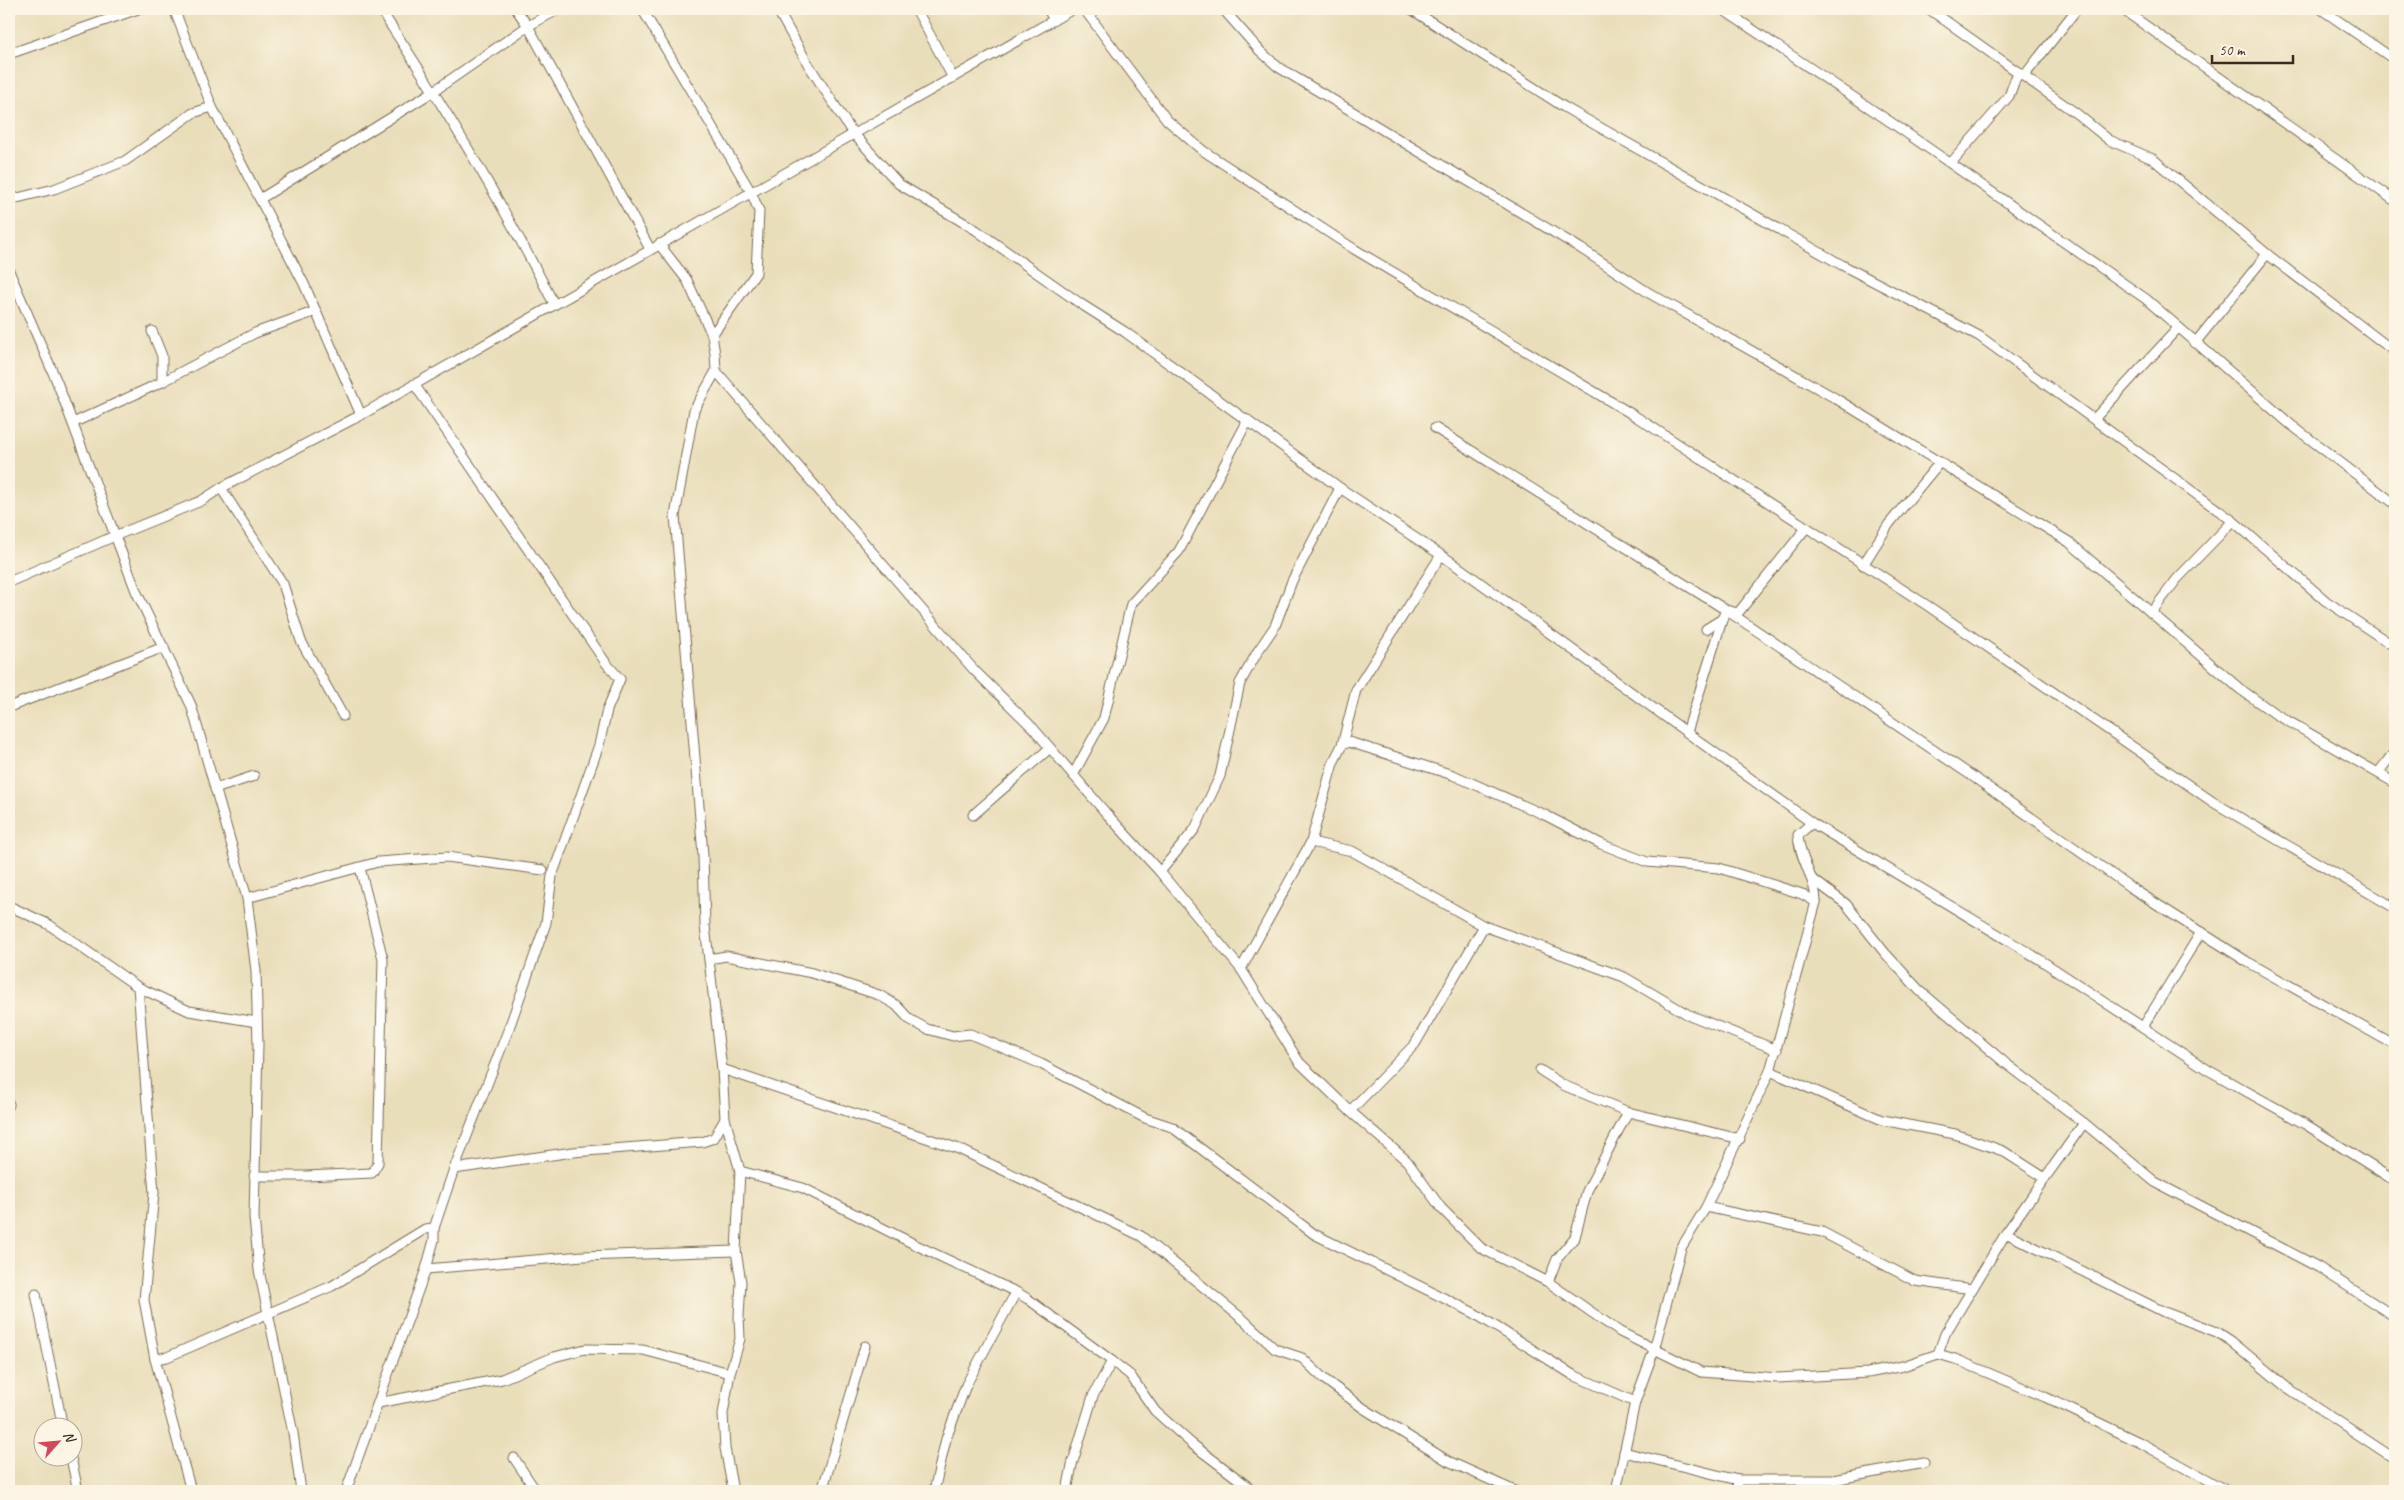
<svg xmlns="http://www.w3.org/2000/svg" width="2404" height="1500" viewBox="0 0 2404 1500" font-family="Caveat,sans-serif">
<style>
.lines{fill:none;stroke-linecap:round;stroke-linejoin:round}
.minor-casing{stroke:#786955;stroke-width:11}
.minor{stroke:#fff;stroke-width:9}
</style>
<rect width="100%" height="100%" fill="#fcf5e5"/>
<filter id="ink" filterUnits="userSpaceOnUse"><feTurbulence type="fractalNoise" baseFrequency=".02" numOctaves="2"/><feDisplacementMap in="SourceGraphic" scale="10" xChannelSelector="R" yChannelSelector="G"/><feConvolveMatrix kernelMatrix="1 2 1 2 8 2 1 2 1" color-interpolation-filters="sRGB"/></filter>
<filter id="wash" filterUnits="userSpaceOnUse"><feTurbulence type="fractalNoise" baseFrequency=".0096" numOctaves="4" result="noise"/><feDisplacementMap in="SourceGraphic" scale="20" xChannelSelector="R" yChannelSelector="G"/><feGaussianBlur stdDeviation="1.12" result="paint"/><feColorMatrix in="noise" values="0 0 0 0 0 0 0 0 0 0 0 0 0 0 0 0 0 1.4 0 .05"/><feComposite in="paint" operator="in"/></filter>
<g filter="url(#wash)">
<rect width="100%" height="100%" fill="#e9deba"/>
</g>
<g filter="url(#ink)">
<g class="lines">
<defs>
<g id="minor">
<polyline points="174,9 212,107"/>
<path d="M380,9C443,104 502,202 554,304"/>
<polyline points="516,9 528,26 650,249"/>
<polyline points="642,9 751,192 759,211 756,273 712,335"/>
<polyline points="777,9 808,64 852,132 899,184 976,230 1081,304 1125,332 1340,488 1450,561 1812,823 2039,959 2208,1070 2305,1124 2395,1181"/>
<polyline points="916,9 953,78"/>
<polyline points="1048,9 1054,20"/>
<polyline points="1084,9 1167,120 1202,150 1354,249 1635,416 1928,606 2213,802 2395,908"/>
<polyline points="1223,9 1260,51 1278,67 1580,248 1649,293 1835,398 2069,542 2240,689 2274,713 2395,783"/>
<polyline points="1411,9 1564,107 1842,265 1979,336 2233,521 2326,601 2395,647"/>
<polyline points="1722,9 1892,123 2146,299 2290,424 2395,504"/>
<polyline points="1929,9 2077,114 2109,140 2153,159 2267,254 2395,352"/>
<polyline points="2122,9 2395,201"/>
<polyline points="2321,9 2395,60"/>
<polyline points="9,54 138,9"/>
<polyline points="2024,76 2077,9"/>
<polyline points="1951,163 2009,96 2018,72"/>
<polyline points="260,199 434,91 528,26 559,9"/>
<polyline points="9,200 54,189 125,161 193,113 212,107 304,284 361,415"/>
<polyline points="659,244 687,280 712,335 715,354 716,371 694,410 675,516 703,855 705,926 722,1069 725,1119 740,1171 736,1251 741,1282 739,1316 740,1339 730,1373 723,1414 725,1448 733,1491"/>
<polyline points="9,271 57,382 136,591 191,705 247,898 256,971 258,1044 254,1217 259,1270 293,1433 301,1491"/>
<polyline points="152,331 162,356 162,382"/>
<polyline points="2195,343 2267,254"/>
<polyline points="716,371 974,670 1033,728 1105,812 1160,872 1241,969 1299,1062 1350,1111 1407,1161 1441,1208 1481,1248 1548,1282 1620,1332 1701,1372 1778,1378 1868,1373 1903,1366 1938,1354 1955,1359 2045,1397 2141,1443 2227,1491"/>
<polyline points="2094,419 2178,328"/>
<polyline points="73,423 162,382 255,333 316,311"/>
<polyline points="1435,428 1726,610 1975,778 2130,887 2246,961 2395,1045"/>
<polyline points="221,488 283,584 301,641 343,716"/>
<polyline points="1863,565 1889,524 1940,462"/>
<polyline points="9,582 117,535 201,501 221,488 361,415 1073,9"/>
<polyline points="2151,613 2177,579 2233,521"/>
<polyline points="1706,629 1722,619 1726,610 1738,613 1806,528"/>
<polyline points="9,707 164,647"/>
<polyline points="1687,732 1723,617"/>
<polyline points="1342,745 1356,690 1441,555"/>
<polyline points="2378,773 2395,751"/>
<polyline points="1073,775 1104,718 1131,604 1179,551 1248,420"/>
<polyline points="215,789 254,776"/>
<polyline points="973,815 1050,748"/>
<polyline points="1311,842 1352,851 1484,926 1624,977 1687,1014 1777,1050"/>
<polyline points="1160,872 1195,829 1220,776 1240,683 1258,651 1275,626 1292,581 1340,488"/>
<polyline points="1811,878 1846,904 1885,953 1919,990 2004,1062 2084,1123 2155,1182 2318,1267 2395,1317"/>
<polyline points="247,898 378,862 447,857 543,870"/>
<polyline points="9,906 48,924 138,987 189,1011 257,1022"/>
<polyline points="709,959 726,956 812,973 879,995 896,1005 909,1019 927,1029 953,1036 970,1034 1041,1064 1145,1118 1172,1127 1314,1234 1474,1313 1573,1375 1635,1402"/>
<polyline points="1241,969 1311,842 1333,763 1342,745 1349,742 1453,775 1545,815 1601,844 1647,862 1719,868 1802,894 1816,902"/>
<polyline points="138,987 154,1193 144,1300 155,1359 191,1491"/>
<polyline points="2143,1027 2201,932"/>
<polyline points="722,1069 959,1149 1141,1236 1245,1321 1275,1349 1302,1358 1324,1379 1363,1408 1448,1461 1515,1491"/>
<polyline points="1540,1070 1563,1085 1628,1112 1740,1139"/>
<polyline points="1770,1071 1882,1120 1955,1134 2003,1151 2045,1178"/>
<polyline points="9,1105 9,1104"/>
<polyline points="1350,1111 1415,1044 1484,926"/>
<polyline points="454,1169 573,1152 702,1142 714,1138 725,1119"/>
<polyline points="740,1171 803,1188 918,1246 1016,1292 1028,1299 1112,1361 1093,1396 1072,1465 1067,1491"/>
<polyline points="254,1176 306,1176 372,1173 378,1163 383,959 360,868"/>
<polyline points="1706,1207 1822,1232 1915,1281 1972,1289"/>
<polyline points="2006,1233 2164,1312 2217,1332 2231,1341 2285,1386 2395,1459"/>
<polyline points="426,1269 583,1256 736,1251"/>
<polyline points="1548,1282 1557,1259 1575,1237 1587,1191 1628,1112"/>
<polyline points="36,1294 63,1428"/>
<polyline points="1938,1354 1945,1334 2006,1233 2084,1123"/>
<polyline points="155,1359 167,1357 332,1286 425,1229 434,1228"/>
<polyline points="1112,1361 1130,1375 1155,1411 1192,1444 1254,1491"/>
<polyline points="378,1403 502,1379 554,1357 585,1349 643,1350 730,1373"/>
<polyline points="1624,1452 1738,1480 1833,1480 1924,1463"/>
<polyline points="71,1458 78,1491"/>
<polyline points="514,1458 536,1491"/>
<polyline points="346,1491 426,1269 434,1240 434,1228 454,1169 509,1028 546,923 552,876 599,745 607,710 620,679 606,663 414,384"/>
<polyline points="822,1491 865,1346"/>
<polyline points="934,1491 946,1439 966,1385 1016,1292"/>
<path d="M1616,1491L1635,1402L1654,1350L1681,1248L1706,1207L1770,1071L1816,902C1816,878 1799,859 1798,835L1812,823"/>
<polyline points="1737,1491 1738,1480"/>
</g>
</defs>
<use href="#minor" class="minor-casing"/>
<use href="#minor" class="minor"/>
</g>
</g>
<rect width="2404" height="1500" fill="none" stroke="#fcf5e5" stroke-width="30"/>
<g transform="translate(58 1442) rotate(63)"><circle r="24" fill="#fcf5e5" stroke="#afa495"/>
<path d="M0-4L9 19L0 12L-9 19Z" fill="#d1495b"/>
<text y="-8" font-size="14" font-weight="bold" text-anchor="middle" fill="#3b2a1e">N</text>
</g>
<path d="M2212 55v8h81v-8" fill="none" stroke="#3b2a1e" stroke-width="2.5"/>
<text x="2219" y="55" font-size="15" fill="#3b2a1e" stroke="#fcf5e5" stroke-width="4" paint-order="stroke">50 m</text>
</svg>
